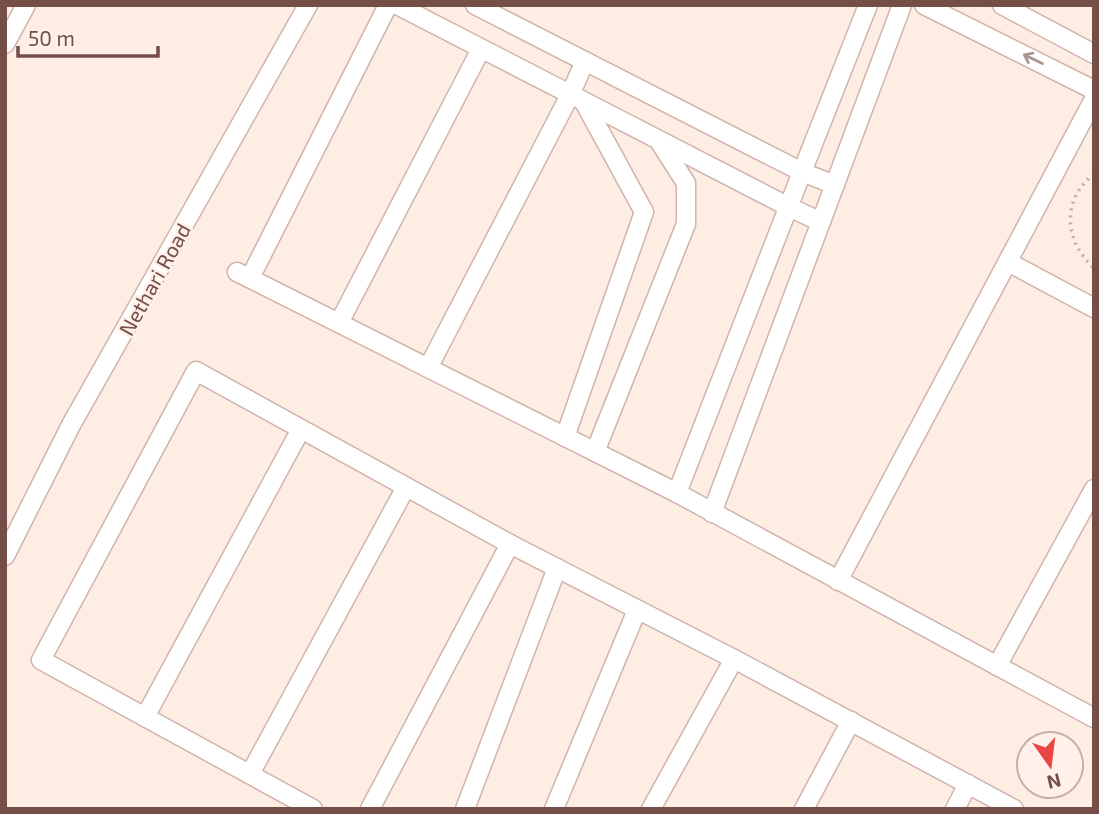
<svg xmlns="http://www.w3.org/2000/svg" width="1099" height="814" viewBox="0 0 1099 814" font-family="'Exo 2',sans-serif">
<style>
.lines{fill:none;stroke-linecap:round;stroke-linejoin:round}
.minor-casing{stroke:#d0b4ac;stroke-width:21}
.path{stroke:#d7a69d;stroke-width:3.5;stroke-dasharray:2 5;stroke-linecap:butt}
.minor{stroke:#fff;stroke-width:18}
.oneway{stroke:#ac9591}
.labels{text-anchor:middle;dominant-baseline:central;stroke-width:5;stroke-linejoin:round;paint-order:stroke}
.street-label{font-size:21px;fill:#754e48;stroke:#fff1e9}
</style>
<rect width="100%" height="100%" fill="#fdede3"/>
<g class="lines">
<defs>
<g id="minor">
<polyline points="397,5 789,207 821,222"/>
<polyline points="475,5 802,172 835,185"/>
<polyline points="924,5 1094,90"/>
<polyline points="1002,5 1094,54"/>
<polyline points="5,44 26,5"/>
<polyline points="1008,262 1094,308"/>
<polyline points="237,272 677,493 1094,718"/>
<polyline points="250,278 388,5"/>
<polyline points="339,323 481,49"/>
<polyline points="428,368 570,95 585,61"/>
<polyline points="565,437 644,212 584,102"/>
<polyline points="595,452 686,224 686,183 659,141"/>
<polyline points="677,493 802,172 868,5"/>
<polyline points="712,513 902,5"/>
<polyline points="5,556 71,425 308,5"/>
<polyline points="838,581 1094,99"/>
<polyline points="997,666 1094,489"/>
<polyline points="145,717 301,429"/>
<polyline points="250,774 406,487"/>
<polyline points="313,809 41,660 196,371 510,544"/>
<polyline points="370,809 510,544 734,659 1014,809"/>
<polyline points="465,809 557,568"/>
<polyline points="554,809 637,610"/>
<polyline points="651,809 734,659"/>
<polyline points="804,809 851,721"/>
<polyline points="955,809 968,784"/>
</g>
</defs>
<use href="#minor" class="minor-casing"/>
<path class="path" d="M1094,174C1061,200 1064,241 1094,268"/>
<use href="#minor" class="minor"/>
</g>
<defs><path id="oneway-shaft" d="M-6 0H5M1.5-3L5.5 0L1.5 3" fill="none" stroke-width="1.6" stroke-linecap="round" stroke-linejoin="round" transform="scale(1.75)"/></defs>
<use class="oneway" href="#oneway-shaft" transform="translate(1033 59) rotate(-154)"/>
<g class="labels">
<g class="street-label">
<text transform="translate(154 279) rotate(-61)">Nethari Road</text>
</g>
</g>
<rect width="1099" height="814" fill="none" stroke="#754e48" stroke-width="14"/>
<g transform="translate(1050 765) rotate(166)"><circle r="33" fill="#fff1e9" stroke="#c8b0a9" stroke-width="2"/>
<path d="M0-5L12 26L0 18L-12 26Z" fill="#e94546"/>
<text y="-10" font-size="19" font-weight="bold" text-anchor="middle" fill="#754e48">N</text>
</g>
<path d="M18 46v10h140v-10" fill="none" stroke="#754e48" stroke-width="3.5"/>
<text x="28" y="46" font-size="21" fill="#754e48" stroke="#fff1e9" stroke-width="5" paint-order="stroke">50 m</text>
</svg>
